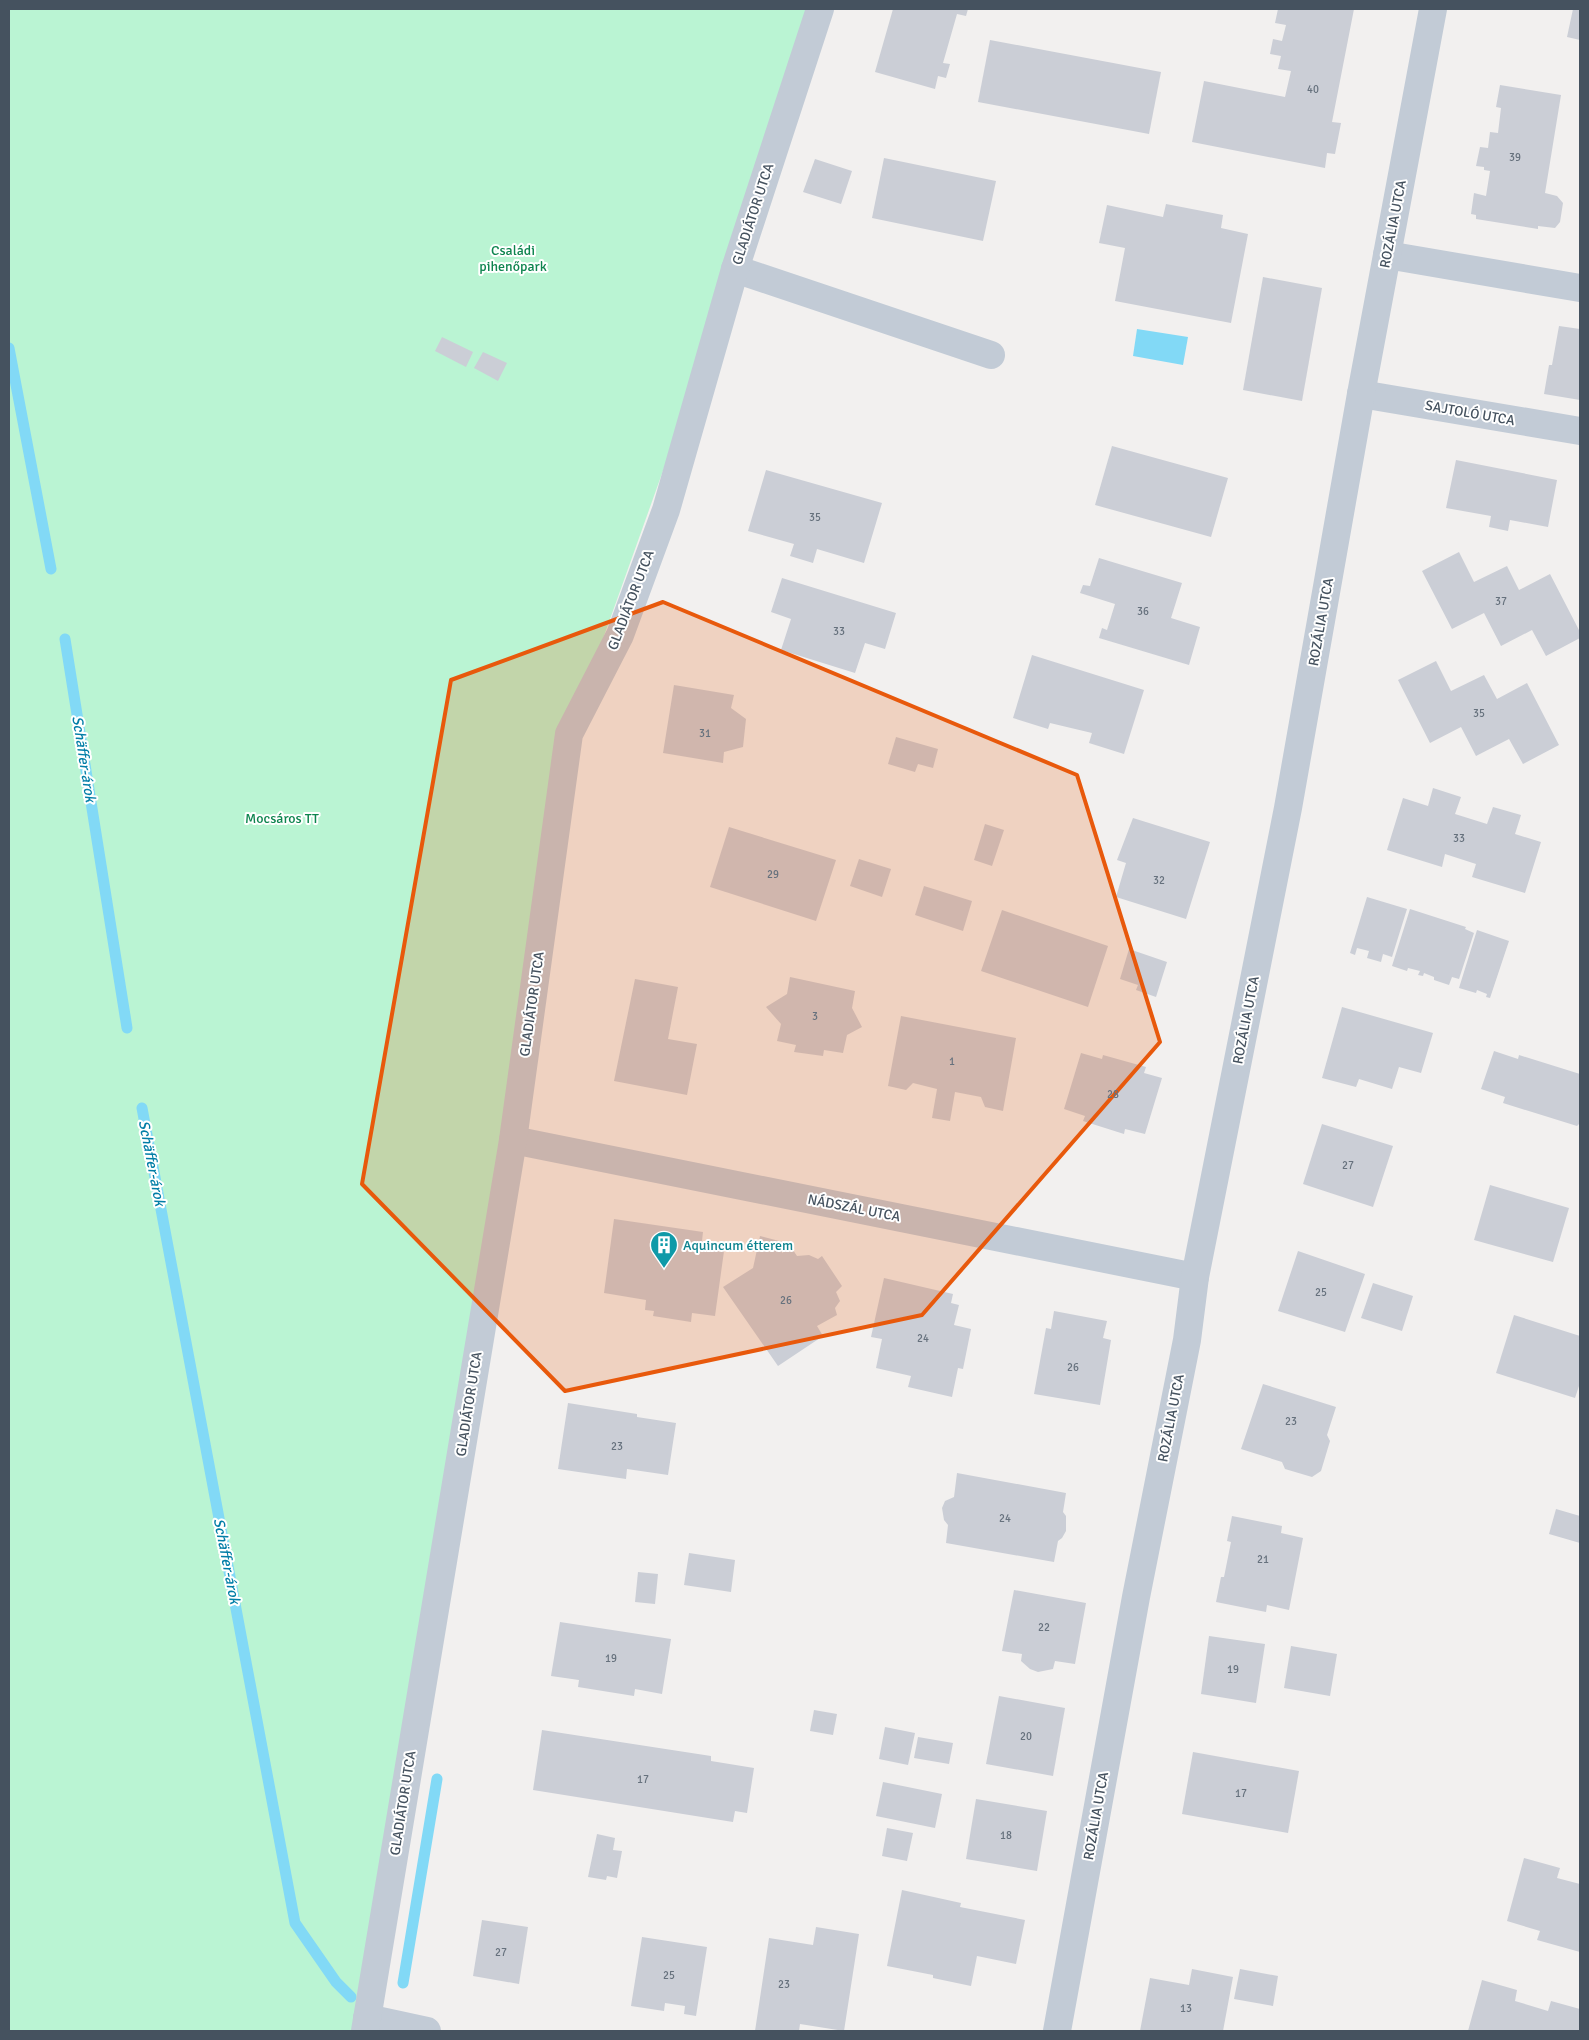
<svg xmlns="http://www.w3.org/2000/svg" width="1589" height="2040" viewBox="0 0 1589 2040" font-family="Signika,sans-serif">
<style>
.green{fill:#baf4d3}
.water{fill:#82d9f6}
.lines{fill:none;stroke-linecap:round;stroke-linejoin:round}
.stream{stroke:#82d9f6;stroke-width:11}
.building{fill:#cbced6}
.street{stroke:#c2cbd6;stroke-width:28}
.marked{fill:#e8590c;fill-opacity:0.2;stroke:#e8590c;stroke-width:4;stroke-linejoin:round}
.labels{text-anchor:middle;dominant-baseline:central;stroke-width:4;stroke-linejoin:round;paint-order:stroke}
.number-label{font-size:11px;fill:#66717d}
.street-label{font-size:14px;fill:#45525f;stroke:#fff}
.park-label{font-size:14px;fill:#0d844e;stroke:#fff}
.culture-label{font-size:14px;fill:#0d838f;stroke:#fff;text-anchor:start}
.water-label{font-size:15px;font-style:italic;fill:#027ea7;stroke:#fff}
</style>
<rect width="100%" height="100%" fill="#f2f0ef"/>
<polygon class="green" points="9,9 818,9 735,269 569,734 365,2031 9,2031"/>
<polygon class="water" points="1137,329 1188,337 1183,365 1133,356"/>
<g class="lines">
<g class="stream">
<polyline points="9,348 51,569"/>
<polyline points="65,639 127,1028"/>
<polyline points="142,1108 295,1923 336,1982 351,1997"/>
<polyline points="403,1983 437,1779"/>
</g>
</g>
<g class="building">
<polygon points="893,9 968,9 966,16 957,14 943,63 950,64 946,78 938,76 935,89 875,72"/>
<polygon points="1278,9 1354,9 1332,122 1341,123 1335,154 1327,153 1325,168 1192,142 1204,81 1285,97 1291,71 1278,69 1281,56 1270,54 1273,39 1282,41 1286,25 1275,23"/>
<polygon points="1573,9 1580,9 1580,40 1567,37"/>
<polygon points="990,40 1161,72 1149,134 978,102"/>
<polygon points="1500,85 1561,95 1545,193 1557,196 1563,203 1560,222 1555,228 1538,226 1538,229 1476,219 1476,215 1471,214 1474,193 1486,196 1490,171 1484,170 1484,167 1476,166 1480,147 1488,148 1490,132 1498,133 1501,108 1496,107"/>
<polygon points="884,158 996,181 983,241 872,218"/>
<polygon points="815,159 852,171 841,204 803,192"/>
<polygon points="1166,204 1223,215 1221,228 1248,234 1231,323 1115,301 1125,248 1099,243 1107,205 1163,217"/>
<polygon points="1263,277 1322,288 1302,401 1243,390"/>
<polygon points="1559,326 1580,329 1580,400 1544,394 1549,365 1552,365"/>
<polygon points="442,337 473,352 466,367 435,351"/>
<polygon points="483,352 507,363 498,381 474,368"/>
<polygon points="1112,446 1228,478 1211,537 1095,505"/>
<polygon points="1456,460 1557,480 1548,527 1510,520 1508,531 1489,527 1491,516 1446,508"/>
<polygon points="766,470 882,503 864,563 817,549 813,563 790,556 794,544 748,531"/>
<polygon points="1459,552 1474,582 1507,566 1519,590 1550,574 1580,632 1580,638 1546,656 1532,630 1501,646 1484,613 1452,629 1422,571"/>
<polygon points="1099,558 1182,583 1171,618 1200,627 1189,665 1099,638 1102,628 1107,630 1115,604 1080,593 1083,585 1090,586"/>
<polygon points="782,578 896,613 885,649 865,643 855,673 781,650 791,619 771,612"/>
<polygon points="1032,655 1144,690 1124,754 1089,743 1092,733 1050,723 1048,729 1013,718"/>
<polygon points="1436,661 1451,691 1484,675 1497,699 1527,683 1559,745 1523,764 1509,739 1476,756 1461,727 1430,743 1398,680"/>
<polygon points="674,685 734,695 731,708 746,719 743,747 724,752 723,763 663,753"/>
<polygon points="896,737 938,749 933,768 918,764 915,772 888,764"/>
<polygon points="1433,788 1461,797 1455,814 1487,824 1493,807 1521,815 1515,834 1541,842 1525,893 1472,877 1476,864 1445,854 1442,867 1387,850 1403,798 1428,806"/>
<polygon points="1133,818 1210,842 1186,919 1116,897 1126,863 1117,860"/>
<polygon points="985,824 1004,830 992,866 974,860"/>
<polygon points="729,827 836,860 816,921 710,887"/>
<polygon points="859,859 891,869 882,897 850,886"/>
<polygon points="924,886 972,901 963,931 915,915"/>
<polygon points="1367,897 1407,909 1392,957 1383,954 1381,962 1367,958 1369,951 1357,948 1355,955 1350,953"/>
<polygon points="1410,909 1466,927 1465,929 1474,933 1459,979 1452,977 1449,985 1434,980 1434,977 1424,973 1423,976 1418,975 1420,971 1408,968 1407,971 1392,966"/>
<polygon points="1002,910 1108,946 1088,1007 981,971"/>
<polygon points="1477,930 1509,941 1490,998 1486,997 1487,994 1477,990 1476,993 1459,988"/>
<polygon points="1129,949 1167,962 1156,997 1136,990 1138,985 1120,979"/>
<polygon points="790,977 855,991 852,1008 862,1027 847,1035 843,1053 824,1050 823,1056 794,1052 796,1045 777,1041 781,1024 766,1007 787,994"/>
<polygon points="635,979 678,987 668,1039 697,1044 687,1095 614,1081"/>
<polygon points="1342,1007 1433,1033 1421,1073 1399,1067 1392,1089 1359,1079 1356,1087 1322,1078"/>
<polygon points="901,1016 1016,1038 1003,1111 985,1107 981,1097 955,1092 950,1121 932,1118 937,1089 913,1083 906,1090 888,1086"/>
<polygon points="1494,1051 1518,1059 1519,1055 1580,1074 1580,1123 1577,1126 1503,1103 1505,1097 1481,1089"/>
<polygon points="1081,1053 1102,1059 1103,1055 1146,1067 1144,1073 1162,1078 1145,1134 1125,1129 1124,1134 1083,1121 1085,1116 1064,1109"/>
<polygon points="1322,1124 1393,1146 1373,1207 1303,1184"/>
<polygon points="1490,1185 1569,1208 1553,1262 1474,1240"/>
<polygon points="614,1219 703,1232 702,1241 725,1244 715,1316 692,1313 691,1322 653,1316 654,1311 645,1310 646,1300 604,1293"/>
<polygon points="760,1236 783,1242 782,1253 791,1247 797,1256 809,1255 818,1259 822,1256 842,1286 836,1292 840,1301 835,1308 837,1315 817,1326 823,1336 778,1366 723,1287 753,1268"/>
<polygon points="1298,1251 1365,1274 1345,1332 1278,1311"/>
<polygon points="884,1278 953,1294 951,1303 959,1305 954,1325 971,1329 963,1369 958,1368 952,1397 908,1387 911,1376 876,1368 882,1339 871,1337"/>
<polygon points="1373,1283 1413,1296 1402,1331 1361,1318"/>
<polygon points="1054,1311 1107,1321 1103,1338 1111,1340 1100,1405 1034,1394 1046,1328 1051,1329"/>
<polygon points="1514,1315 1580,1336 1580,1383 1575,1398 1496,1373"/>
<polygon points="1263,1384 1336,1407 1327,1435 1330,1441 1321,1471 1312,1477 1285,1469 1282,1462 1241,1449"/>
<polygon points="568,1403 637,1414 637,1417 676,1423 668,1475 627,1469 626,1479 558,1469"/>
<polygon points="957,1473 1066,1493 1063,1512 1066,1516 1066,1531 1062,1538 1058,1541 1054,1562 946,1543 948,1525 944,1520 942,1508 945,1501 954,1497"/>
<polygon points="1556,1509 1580,1516 1580,1543 1549,1534"/>
<polygon points="1232,1516 1282,1526 1281,1533 1303,1538 1289,1610 1267,1605 1266,1612 1216,1602 1221,1577 1224,1577 1231,1542 1227,1541"/>
<polygon points="689,1553 735,1560 731,1592 684,1585"/>
<polygon points="638,1572 658,1574 655,1604 635,1602"/>
<polygon points="1014,1590 1086,1603 1075,1664 1055,1661 1053,1669 1038,1672 1030,1669 1021,1661 1022,1654 1002,1651"/>
<polygon points="560,1622 671,1639 662,1694 635,1689 634,1696 578,1687 579,1680 551,1676"/>
<polygon points="1209,1636 1265,1644 1256,1703 1201,1694"/>
<polygon points="1291,1646 1337,1654 1330,1696 1284,1688"/>
<polygon points="999,1696 1065,1708 1053,1776 986,1764"/>
<polygon points="814,1710 837,1714 833,1735 810,1731"/>
<polygon points="885,1727 915,1733 908,1765 879,1759"/>
<polygon points="542,1730 711,1756 711,1761 754,1768 747,1813 735,1811 733,1822 533,1790"/>
<polygon points="918,1737 953,1743 949,1764 914,1758"/>
<polygon points="1193,1752 1299,1771 1288,1833 1182,1814"/>
<polygon points="883,1782 942,1794 935,1828 876,1816"/>
<polygon points="976,1799 1047,1811 1037,1871 966,1859"/>
<polygon points="887,1828 913,1833 907,1861 882,1856"/>
<polygon points="597,1834 615,1838 613,1850 622,1851 617,1878 607,1876 606,1880 588,1877"/>
<polygon points="1524,1858 1560,1868 1557,1878 1580,1884 1580,1952 1537,1940 1540,1931 1507,1921"/>
<polygon points="902,1890 961,1903 960,1907 1025,1920 1016,1964 977,1956 971,1986 933,1978 933,1975 887,1966"/>
<polygon points="482,1920 528,1927 519,1984 473,1976"/>
<polygon points="816,1927 859,1934 844,2031 800,2024 799,2031 755,2031 769,1938 813,1945"/>
<polygon points="642,1937 707,1947 696,2016 684,2014 685,2006 665,2003 664,2011 631,2006"/>
<polygon points="1192,1969 1233,1977 1223,2031 1140,2031 1150,1978 1189,1985"/>
<polygon points="1240,1969 1278,1976 1273,2006 1234,1999"/>
<polygon points="1482,1980 1517,1990 1515,2001 1548,2011 1551,2001 1580,2009 1579,2031 1468,2031"/>
</g>
<g class="lines">
<g class="street">
<polyline points="1387,255 1580,288"/>
<polyline points="735,269 991,355"/>
<polyline points="1361,394 1580,431"/>
<polyline points="513,1140 1195,1277"/>
<polyline points="367,2018 427,2031"/>
<polyline points="365,2031 513,1140 569,734 620,635 666,510 735,269 820,9"/>
<polyline points="1057,2031 1136,1597 1187,1340 1195,1277 1288,808 1361,394 1433,9"/>
</g>
</g>
<path class="marked" d="M663,602L1077,775L1160,1042L922,1315L565,1391L362,1184L451,680Z"/>
<defs>
<symbol id="building-pin" viewBox="-11 -11 22 30"><path d="M0 17L-7.5 6A9.5 9.5 0 1 1 7.5 6Z" fill="#0f9aa8" stroke="#fff"/><path d="M-4-6H4V6H1V3H-1V6H-4ZM-2.5-4.3h1.7v1.8h-1.7ZM.8-4.3h1.7v1.8H.8ZM-2.5-1h1.7V.8h-1.7ZM.8-1h1.7V.8H.8Z" fill="#fff"/></symbol>
</defs>
<g fill-rule="evenodd">
<use href="#building-pin" x="648" y="1229" width="32" height="43"/>
</g>
<g class="labels">
<g class="number-label">
<text x="1313" y="89">40</text>
<text x="1515" y="157">39</text>
<text x="815" y="517">35</text>
<text x="1501" y="601">37</text>
<text x="1143" y="611">36</text>
<text x="839" y="631">33</text>
<text x="1479" y="713">35</text>
<text x="705" y="733">31</text>
<text x="1459" y="838">33</text>
<text x="773" y="874">29</text>
<text x="1159" y="880">32</text>
<text x="815" y="1016">3</text>
<text x="952" y="1061">1</text>
<text x="1113" y="1094">28</text>
<text x="1348" y="1165">27</text>
<text x="1321" y="1292">25</text>
<text x="786" y="1300">26</text>
<text x="923" y="1338">24</text>
<text x="1073" y="1367">26</text>
<text x="1291" y="1421">23</text>
<text x="617" y="1446">23</text>
<text x="1005" y="1518">24</text>
<text x="1263" y="1559">21</text>
<text x="1044" y="1627">22</text>
<text x="611" y="1658">19</text>
<text x="1233" y="1669">19</text>
<text x="1026" y="1736">20</text>
<text x="643" y="1779">17</text>
<text x="1241" y="1793">17</text>
<text x="1006" y="1835">18</text>
<text x="501" y="1952">27</text>
<text x="669" y="1975">25</text>
<text x="784" y="1984">23</text>
<text x="1186" y="2008">13</text>
</g>
<g class="street-label">
<text transform="translate(753 214) rotate(-72)">GLADIÁTOR UTCA</text>
<text transform="translate(1393 224) rotate(-79)">ROZÁLIA UTCA</text>
<text transform="translate(1470 413) rotate(10)">SAJTOLÓ UTCA</text>
<text transform="translate(631 600) rotate(-69)">GLADIÁTOR UTCA</text>
<text transform="translate(1321 622) rotate(-80)">ROZÁLIA UTCA</text>
<text transform="translate(532 1004) rotate(-82)">GLADIÁTOR UTCA</text>
<text transform="translate(1246 1020) rotate(-79)">ROZÁLIA UTCA</text>
<text transform="translate(854 1208) rotate(11)">NÁDSZÁL UTCA</text>
<text transform="translate(469 1404) rotate(-81)">GLADIÁTOR UTCA</text>
<text transform="translate(1171 1418) rotate(-79)">ROZÁLIA UTCA</text>
<text transform="translate(403 1803) rotate(-81)">GLADIÁTOR UTCA</text>
<text transform="translate(1096 1816) rotate(-80)">ROZÁLIA UTCA</text>
</g>
<g class="park-label">
<text x="513" y="250">Családi<tspan x="513" dy="16">pihenőpark</tspan></text>
<text x="282" y="818">Mocsáros TT</text>
</g>
<g class="culture-label">
<text x="683" y="1245">Aquincum étterem</text>
</g>
<g class="water-label">
<text transform="translate(84 759) rotate(81)">Schäffer-árok</text>
<text transform="translate(152 1163) rotate(79)">Schäffer-árok</text>
<text transform="translate(227 1561) rotate(79)">Schäffer-árok</text>
</g>
</g>
<rect width="1589" height="2040" fill="none" stroke="#45525f" stroke-width="20"/>
</svg>
